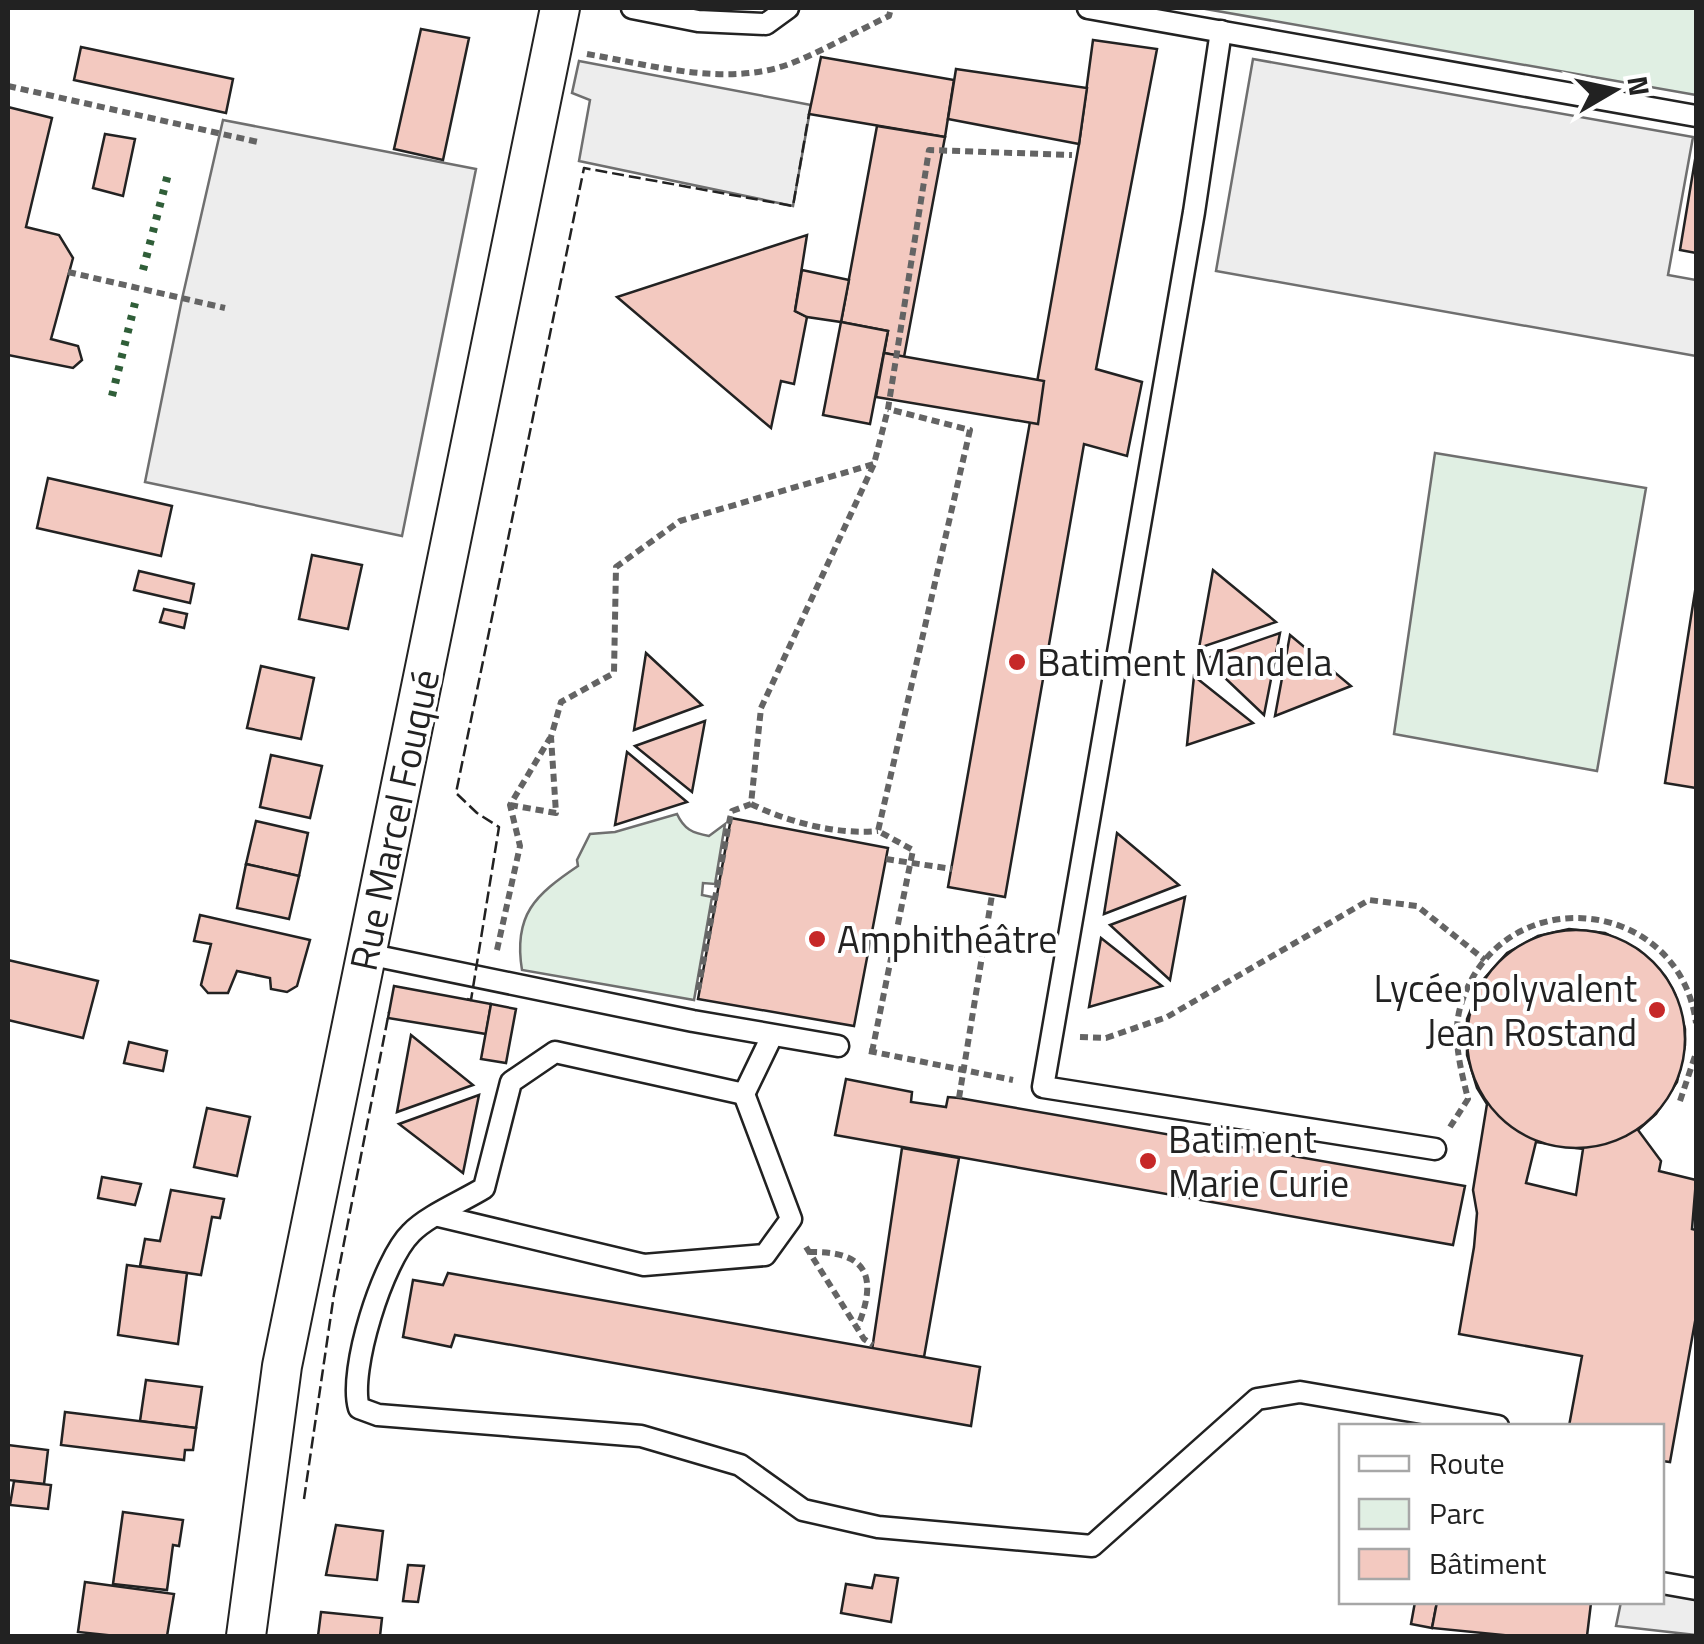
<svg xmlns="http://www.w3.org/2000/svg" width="1704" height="1644" viewBox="0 0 1704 1644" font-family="'Titillium Web',sans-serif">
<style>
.green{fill:#e0efe3;stroke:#6f6f6f;stroke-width:2.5}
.parking{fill:#ededed;stroke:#6f6f6f;stroke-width:2.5}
.building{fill:#f3c9c0;stroke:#222;stroke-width:2.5;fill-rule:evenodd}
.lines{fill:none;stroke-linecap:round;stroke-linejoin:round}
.service-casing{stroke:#222;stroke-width:25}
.minor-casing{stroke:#222;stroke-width:42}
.path{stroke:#646464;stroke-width:6;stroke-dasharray:8 5;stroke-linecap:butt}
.service{stroke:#fff;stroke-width:20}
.minor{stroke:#fff;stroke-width:38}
.path-bridge{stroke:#646464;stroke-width:6;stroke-dasharray:8 5;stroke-linecap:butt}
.hedge{stroke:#2f5e38;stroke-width:8;stroke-dasharray:5 8;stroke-linecap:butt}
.fence{stroke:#222;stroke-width:2.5;stroke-dasharray:12 5;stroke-linecap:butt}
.poi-dot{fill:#c62828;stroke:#fff;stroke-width:4}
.labels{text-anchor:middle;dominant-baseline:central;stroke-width:8;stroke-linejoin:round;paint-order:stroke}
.poi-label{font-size:38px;fill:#222;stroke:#fff;text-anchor:start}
.street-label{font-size:38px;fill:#222;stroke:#fff}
</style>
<rect width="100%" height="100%" fill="#fff"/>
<g class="green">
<polygon points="1198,8 1696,8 1696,95 1200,8"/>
<polygon points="1435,453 1646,488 1597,771 1394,734"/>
<path d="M677,814C684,829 692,833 709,836L725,824L715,884L703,883L702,895L712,897L694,1000L522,970C513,915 535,895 578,866L577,860L590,834L615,832Z"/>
</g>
<g class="parking">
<polygon points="1253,59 1693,137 1668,275 1696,280 1696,356 1216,271"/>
<polygon points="579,61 811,105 793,206 579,161 590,100 572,93"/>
<polygon points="223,120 476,169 402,536 145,482 182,299"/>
<polygon points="1662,1583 1696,1589 1696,1635 1616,1626 1621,1602 1662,1602"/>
</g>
<g class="building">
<polygon points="421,29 469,38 443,160 394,149"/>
<polygon points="1093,40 1157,49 1096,369 1142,382 1127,456 1084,444 1005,897 948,887 1079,144"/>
<polygon points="81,47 233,79 226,113 74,80"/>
<polygon points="821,57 954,80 945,137 809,114"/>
<polygon points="956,69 1087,88 1079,144 948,119"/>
<polygon points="8,107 52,118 26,227 59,235 73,258 51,339 78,346 82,360 73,368 8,355"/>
<polygon points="877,126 945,137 904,357 884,353 888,331 841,322"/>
<polygon points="105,134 135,139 123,196 93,188"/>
<polygon points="1696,154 1696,253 1680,250"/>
<polygon points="807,235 795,311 807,317 794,384 781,381 771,428 617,297"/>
<polygon points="802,270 849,280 841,322 807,317 795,311"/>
<polygon points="841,322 888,331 870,424 823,415"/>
<polygon points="884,353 1044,381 1038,424 876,397"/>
<polygon points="48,478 172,506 161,556 37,528"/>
<polygon points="312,555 362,565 348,629 299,619"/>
<polygon points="1213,570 1276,622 1199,648"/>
<polygon points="139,571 194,584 190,603 134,590"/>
<polygon points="1696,585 1696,788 1665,783"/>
<polygon points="164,609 187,614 184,628 160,622"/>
<polygon points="1280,633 1264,715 1205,659"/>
<polygon points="1290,635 1351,686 1275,716"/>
<polygon points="646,653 702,705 634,730"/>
<polygon points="261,666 314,678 301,739 247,728"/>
<polygon points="1194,676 1253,723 1187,745"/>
<polygon points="705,721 692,792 635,746"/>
<polygon points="627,752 687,802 615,825"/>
<polygon points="271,755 322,766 310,818 260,807"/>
<polygon points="731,818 888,848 854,1026 698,999"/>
<polygon points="256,821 308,833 299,876 246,864"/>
<polygon points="1117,833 1179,885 1104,914"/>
<polygon points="246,864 299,876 289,919 237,908"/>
<polygon points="1185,897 1170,980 1110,925"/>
<polygon points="200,915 310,940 297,986 287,992 271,989 270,978 237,971 228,993 208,993 201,985 211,944 194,941"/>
<path d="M1569,929L1605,933L1639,950L1665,976L1675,994L1685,1029V1045L1677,1082L1656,1114L1638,1130L1661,1161L1659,1171L1696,1180L1692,1229L1696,1230V1316L1670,1462L1662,1461V1426H1569L1582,1356L1459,1334L1474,1247L1477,1213L1473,1190L1487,1104L1477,1088L1467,1055V1019L1483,980L1507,953L1538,936ZM1536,1142L1583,1149L1576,1195L1526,1183Z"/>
<circle cx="1576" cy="1039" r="109"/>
<polygon points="1101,938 1162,986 1089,1007"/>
<polygon points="8,960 98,981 83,1038 8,1020"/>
<polygon points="394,986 491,1004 486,1034 388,1018"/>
<polygon points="491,1004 516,1009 506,1063 481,1059"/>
<polygon points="411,1035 473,1085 397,1112"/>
<polygon points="129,1042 167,1051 163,1071 124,1063"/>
<polygon points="846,1079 912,1092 911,1102 946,1107 948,1097 959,1098 1465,1186 1453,1245 835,1135"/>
<polygon points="479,1095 463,1173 399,1124"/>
<polygon points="207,1108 250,1117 237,1176 194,1167"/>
<polygon points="902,1148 959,1158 924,1357 872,1350"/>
<polygon points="102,1177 141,1184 135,1205 98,1198"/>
<polygon points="171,1190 224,1199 220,1218 212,1217 201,1275 140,1266 145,1239 160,1241"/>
<polygon points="127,1265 187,1273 178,1344 118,1335"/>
<polygon points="448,1273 980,1367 971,1426 455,1335 451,1347 403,1337 413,1280 443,1285"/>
<polygon points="146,1380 202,1387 196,1428 140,1421"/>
<polygon points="65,1412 196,1428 193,1450 185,1450 184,1460 61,1445"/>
<polygon points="8,1445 48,1450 44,1484 8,1480"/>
<polygon points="14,1481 51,1485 48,1509 10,1505"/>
<polygon points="123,1512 183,1520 179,1546 173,1545 167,1590 113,1584"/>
<polygon points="336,1525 383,1531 377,1580 326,1575"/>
<polygon points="408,1565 424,1566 418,1602 403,1601"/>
<polygon points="875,1575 898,1578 891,1622 841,1613 846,1584 872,1588"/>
<polygon points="85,1582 174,1594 167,1636 116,1636 78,1632"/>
<polygon points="1415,1602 1437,1602 1432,1628 1411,1624"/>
<polygon points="1437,1602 1582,1602 1591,1603 1587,1636 1513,1636 1432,1628"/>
<polygon points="321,1612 382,1618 380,1636 318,1636"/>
</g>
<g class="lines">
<defs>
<g id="service">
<polyline points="632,8 698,21 766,24 788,8"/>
<polyline points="1088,8 1696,116"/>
<polyline points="1221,31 1194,212 1043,1087 1435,1149"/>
<polyline points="367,954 693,1021 838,1046"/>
<path d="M772,1036L744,1094L555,1052L511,1082L484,1188C463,1201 427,1216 411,1233C383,1260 348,1371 359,1408L378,1415L641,1436L740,1465L803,1510L878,1527L1092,1546L1257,1399L1300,1392L1498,1426"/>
<polyline points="439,1216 644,1265 765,1255 791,1219 744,1094"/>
<polyline points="1662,1583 1696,1589"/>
</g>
<polyline id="minor" points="246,1636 282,1366 560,8"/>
</defs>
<use href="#service" class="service-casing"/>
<use href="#minor" class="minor-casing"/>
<g class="path">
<path d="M587,54C651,65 729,88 792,63C825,50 857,31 889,16L891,8"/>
<polyline points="8,86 258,142"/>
<polyline points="68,272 225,308"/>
<path d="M751,804C788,822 837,835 878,831"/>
<polyline points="510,805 556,813 551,737 561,702 614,673 616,567 680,521 874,464"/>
<polyline points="497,950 520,846 510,805 550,738"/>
<polyline points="698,990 730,818 732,811 751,804 761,708 874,464 888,409 929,150 1072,155"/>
<polyline points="1080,1037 1106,1038 1167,1017 1369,900 1417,906 1485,960"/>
<polyline points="869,1051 1013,1080"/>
<polyline points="872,1052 913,850 878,831 970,430 888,409"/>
<polyline points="959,1098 992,895"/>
<polyline points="1680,1101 1696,1053"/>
<path d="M1450,1127L1468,1099C1461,1070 1452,1038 1460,1008C1497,878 1679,894 1696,1023"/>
<polyline points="806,1247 864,1339 873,1345"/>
<path d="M809,1252C865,1251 879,1274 858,1326"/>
</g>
<use href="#service" class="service"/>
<use href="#minor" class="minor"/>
<polyline class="path-bridge" points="886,859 952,869"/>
<g class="hedge">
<polyline points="143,270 168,174"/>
<polyline points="112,396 135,303"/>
</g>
<g class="fence">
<polyline points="467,999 471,1000 499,827 477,813 456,793 584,168 793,206 809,114"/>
<polyline points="304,1499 334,1294 389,1012"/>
</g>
</g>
<g class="poi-dot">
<circle cx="1017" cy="662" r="10"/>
<circle cx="817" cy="939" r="10"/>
<circle cx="1657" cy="1010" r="10"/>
<circle cx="1148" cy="1161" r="10"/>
</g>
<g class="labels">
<g class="poi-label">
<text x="1037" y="662">Batiment Mandela</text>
<text x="837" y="939">Amphithéâtre</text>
<text x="1637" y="988" text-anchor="end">Lycée polyvalent<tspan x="1637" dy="44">Jean Rostand</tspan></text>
<text x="1168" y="1139">Batiment<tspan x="1168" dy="44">Marie Curie</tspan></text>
</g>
<g class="street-label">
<text transform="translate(394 820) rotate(-78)">Rue Marcel Fouqué</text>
</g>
</g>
<rect width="1704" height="1644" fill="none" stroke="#222222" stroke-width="20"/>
<rect x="1339" y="1424" width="325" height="180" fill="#ffffff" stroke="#a7a7a7" stroke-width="2.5"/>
<rect x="1359" y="1456" width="50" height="15" fill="#ffffff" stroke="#a7a7a7" stroke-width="2.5"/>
<text x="1429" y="1474" font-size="30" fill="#222222">Route</text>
<rect x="1359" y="1499" width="50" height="30" fill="#e0efe3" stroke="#a7a7a7" stroke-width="2.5"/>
<text x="1429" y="1524" font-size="30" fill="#222222">Parc</text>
<rect x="1359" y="1549" width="50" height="30" fill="#f3c9c0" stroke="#a7a7a7" stroke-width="2.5"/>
<text x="1429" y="1574" font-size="30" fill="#222222">Bâtiment</text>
<g transform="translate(1614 90) rotate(81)" stroke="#ffffff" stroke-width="8" paint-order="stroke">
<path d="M0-8L18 38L0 25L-18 38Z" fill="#222222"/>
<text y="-15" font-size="28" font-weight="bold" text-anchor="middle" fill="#222222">N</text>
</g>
</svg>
